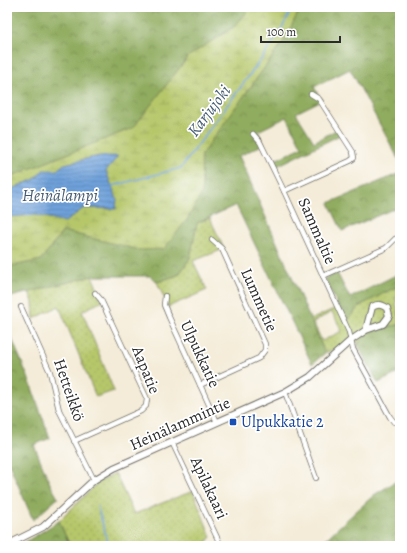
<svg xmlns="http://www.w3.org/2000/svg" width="407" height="553" viewBox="0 0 407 553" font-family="Alegreya,serif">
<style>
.grass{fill:url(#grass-dots);stroke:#70794a;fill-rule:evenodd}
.forest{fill:url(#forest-crowns);stroke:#5e6c44}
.wetland{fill:url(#wetland-marsh);stroke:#70794a}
.water{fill:url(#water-rules);stroke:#4d6683}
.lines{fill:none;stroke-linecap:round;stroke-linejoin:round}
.stream{stroke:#6fa2db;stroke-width:1.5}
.street-casing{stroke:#716f68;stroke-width:6}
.secondary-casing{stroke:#716f68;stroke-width:8}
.street{stroke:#fff;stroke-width:4.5}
.secondary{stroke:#fff;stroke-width:6}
.transit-dot{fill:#1a4fb4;stroke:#fff;stroke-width:1.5}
.labels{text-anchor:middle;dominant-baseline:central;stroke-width:3.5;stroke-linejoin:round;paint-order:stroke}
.street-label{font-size:16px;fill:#2b2b2b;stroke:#fff}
.transit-label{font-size:16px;fill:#164399;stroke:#fff;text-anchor:start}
.water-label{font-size:17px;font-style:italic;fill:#465b71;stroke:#fff}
</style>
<defs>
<pattern id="grass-dots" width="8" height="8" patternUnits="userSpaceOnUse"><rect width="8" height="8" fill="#b6c76a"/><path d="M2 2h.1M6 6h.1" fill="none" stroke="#9dab5c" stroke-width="1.8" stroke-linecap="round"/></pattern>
<pattern id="forest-crowns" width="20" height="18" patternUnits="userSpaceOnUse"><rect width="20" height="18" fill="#90ac5e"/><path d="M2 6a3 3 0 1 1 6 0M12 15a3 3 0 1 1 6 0" fill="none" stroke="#768c4e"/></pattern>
<pattern id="wetland-marsh" width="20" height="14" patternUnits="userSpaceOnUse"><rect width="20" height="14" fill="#b6c76a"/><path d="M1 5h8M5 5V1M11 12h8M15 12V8" fill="none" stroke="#9dab5c"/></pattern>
<pattern id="water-rules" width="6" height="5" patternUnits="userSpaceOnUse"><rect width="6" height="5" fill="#6fa2db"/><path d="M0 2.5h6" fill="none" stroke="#5b84b2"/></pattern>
</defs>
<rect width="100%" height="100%" fill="#fff"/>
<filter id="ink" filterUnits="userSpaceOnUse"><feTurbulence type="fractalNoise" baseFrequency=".025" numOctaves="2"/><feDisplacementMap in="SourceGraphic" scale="8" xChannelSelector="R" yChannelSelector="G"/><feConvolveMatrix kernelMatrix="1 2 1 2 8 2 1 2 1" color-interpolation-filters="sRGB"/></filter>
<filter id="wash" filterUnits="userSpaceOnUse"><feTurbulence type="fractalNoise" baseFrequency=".012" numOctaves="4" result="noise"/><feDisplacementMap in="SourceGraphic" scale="16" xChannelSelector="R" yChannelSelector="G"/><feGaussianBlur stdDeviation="0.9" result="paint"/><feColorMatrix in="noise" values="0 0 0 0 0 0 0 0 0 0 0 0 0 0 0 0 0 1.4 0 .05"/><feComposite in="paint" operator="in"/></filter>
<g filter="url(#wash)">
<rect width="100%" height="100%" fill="#f4ecd8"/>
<g class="grass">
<polygon points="210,218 224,249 193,261 207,290 168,307 157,282 178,275 184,267 190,258 197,223"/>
<polygon points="92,276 103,301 82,311 114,391 96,397 59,306 34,319 33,302 29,292"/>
<path d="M400,285V295L396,297C396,307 400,315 400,325L389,326L360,341L358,346L356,341L325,353L310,320L338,307L347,322L359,306ZM332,312L342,331L322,341L313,322Z"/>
<polygon points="115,473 134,514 193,491 211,537 203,546 70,546 59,521 99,482"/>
</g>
<g class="forest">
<polygon points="7,7 251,7 235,26 189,56 133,128 7,178"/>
<polygon points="301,7 400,7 400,162 350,69 314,87 322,100 296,113 314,142 336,130 340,135 275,167 273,161 302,147 287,117 258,131 264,144 239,156 325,353 312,364 236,205 197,223 190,258 184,267 178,275 157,282 150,276 92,276 7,298 7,267 41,260 63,231 140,250 202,193 201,155 283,42"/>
<polygon points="400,173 400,206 342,231 329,203"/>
<polygon points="337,273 350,298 400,273 400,285 359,306 346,322 325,279"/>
<path d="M400,325V372L378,383L358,346C362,331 387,326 400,325Z"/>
<polygon points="7,327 28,377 50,438 34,445 51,486 58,498 33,520 7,459"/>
<polygon points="400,479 400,546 318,546 374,495"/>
<polygon points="59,521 70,546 19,546"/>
</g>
<polygon class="wetland" points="251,7 301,7 283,42 201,155 202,193 188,218 164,249 140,250 63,231 41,260 7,267 7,217 13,215 43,170 35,179 7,191 7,178 133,128 189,56 235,26"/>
<polygon class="water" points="99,156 118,156 106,171 117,199 116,209 84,208 65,222 36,215 7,217 7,191 35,179 43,170 57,170 64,164"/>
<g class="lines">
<g class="stream">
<polyline points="112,186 181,168 257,65 278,35 293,7"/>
<polyline points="97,505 109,546"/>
</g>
</g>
</g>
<g filter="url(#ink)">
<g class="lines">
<defs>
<g id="street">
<polyline points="253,134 260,142 284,191 349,332 353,349 390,417 394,422 400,422"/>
<polyline points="284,191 350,161 354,158 353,152 319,99 311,94"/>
<polyline points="323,276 386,248 395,239"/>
<polyline points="165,296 164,305 169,317 217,422"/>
<polyline points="21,307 50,372 59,410 94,480"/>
<polyline points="200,385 259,358 265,350 265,344 222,249 212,240"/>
<polyline points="285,392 316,478"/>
<polyline points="74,441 141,411 146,406 147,399 101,300 95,293"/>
<polyline points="172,442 221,546"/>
<polyline points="7,536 10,543"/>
</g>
<path id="secondary" d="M7,545L43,527L94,480L114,468L285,392L310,377L350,341L366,330L383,324L389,316L387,308C381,304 378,304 372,307L366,330"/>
</defs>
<use href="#street" class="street-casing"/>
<use href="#secondary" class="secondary-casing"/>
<use href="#street" class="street"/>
<use href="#secondary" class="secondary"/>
</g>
</g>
<rect class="transit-dot" x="229" y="418" width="8" height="8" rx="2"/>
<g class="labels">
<g class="street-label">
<text transform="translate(317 231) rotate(66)">Sammaltie</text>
<text transform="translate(259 300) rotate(66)">Lummetie</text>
<text transform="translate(200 354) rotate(65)">Ulpukkatie</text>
<text transform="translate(146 370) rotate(68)">Aapatie</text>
<text transform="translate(69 390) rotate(71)">Hetteikkö</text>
<text transform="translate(180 424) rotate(-24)">Heinälammintie</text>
<text transform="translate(209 488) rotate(65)">Apilakaari</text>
</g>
<g class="transit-label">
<text x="241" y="422">Ulpukkatie 2</text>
</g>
<g class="water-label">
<text transform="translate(209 111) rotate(-53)">Karjujoki</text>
<text x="60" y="195">Heinälampi</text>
</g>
</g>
<rect width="407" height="553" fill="none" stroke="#fff" stroke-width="24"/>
<path d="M261 36v6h79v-6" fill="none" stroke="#2b2b2b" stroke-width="2"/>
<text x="267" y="36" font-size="12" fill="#2b2b2b" stroke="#ffffff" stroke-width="3" paint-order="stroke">100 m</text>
</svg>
